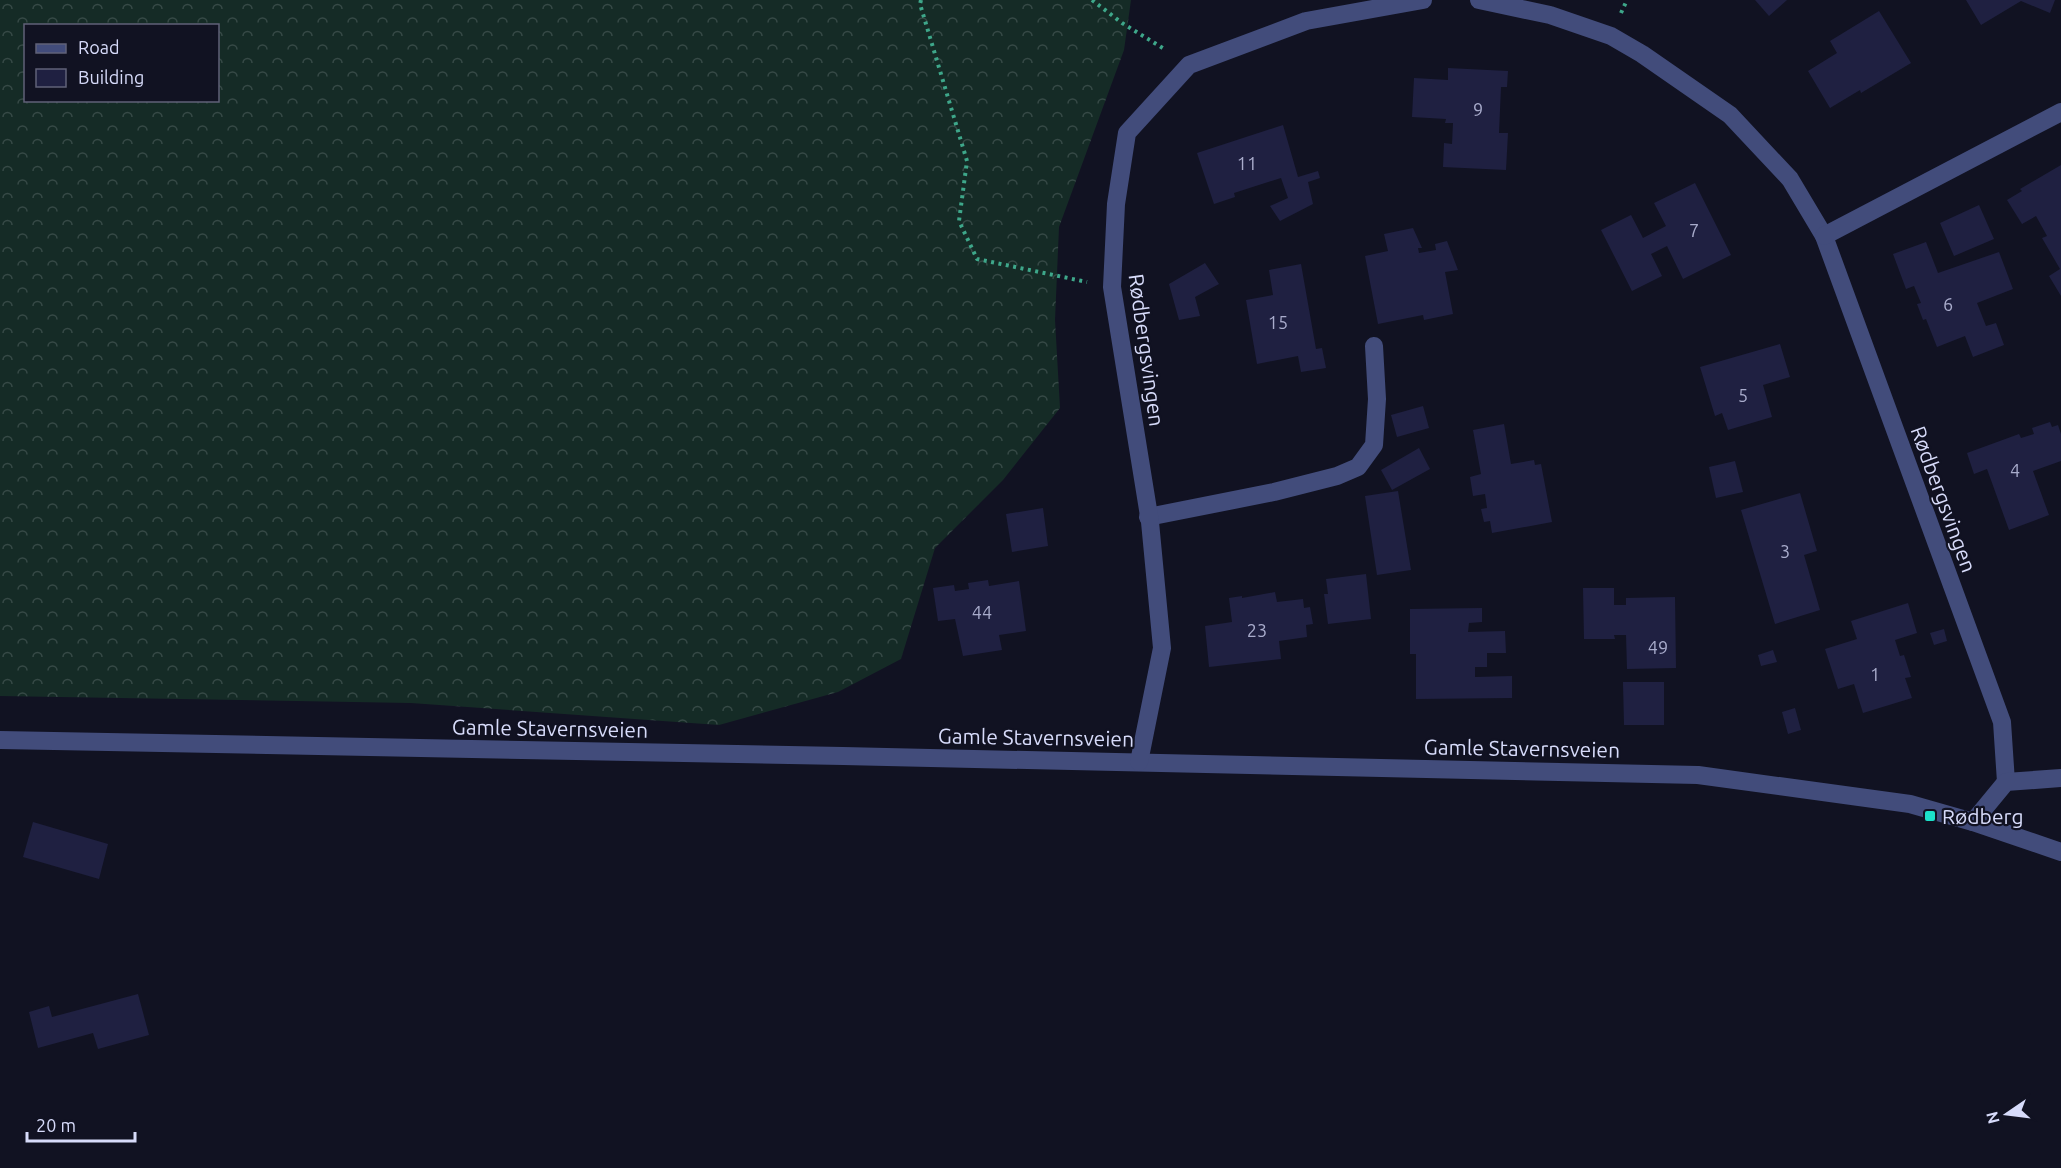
<svg xmlns="http://www.w3.org/2000/svg" width="2061" height="1168" viewBox="0 0 2061 1168" font-family="Ubuntu,sans-serif">
<style>
.forest{fill:url(#forest-crowns);fill-rule:evenodd}
.building{fill:#1f2041}
.lines{fill:none;stroke-linecap:round;stroke-linejoin:round}
.path{stroke:#3ea78a;stroke-width:4;stroke-dasharray:3 4.5;stroke-linecap:butt}
.minor{stroke:#424c7b;stroke-width:18}
.poi-dot{fill:#1ce1ca;stroke:#111222;stroke-width:2}
.labels{text-anchor:middle;dominant-baseline:central;stroke-width:4.5;stroke-linejoin:round;paint-order:stroke}
.number-label{font-size:18px;fill:#a9accc}
.street-label{font-size:21px;fill:#d7dbfa;stroke:#111222}
.poi-label{font-size:21px;fill:#d7dbfa;stroke:#111222;text-anchor:start}
</style>
<defs>
<pattern id="forest-crowns" width="20" height="18" patternUnits="userSpaceOnUse" patternTransform="scale(1.5)"><rect width="20" height="18" fill="#152b26"/><path d="M2 6a3 3 0 1 1 6 0M12 15a3 3 0 1 1 6 0" fill="none" stroke="#364946"/></pattern>
</defs>
<rect width="100%" height="100%" fill="#111222"/>
<path class="forest" d="M0,0H1131L1124,50L1059,227L1055,320L1060,408L1003,480L935,548L901,659L838,692L719,725L411,703L0,696ZM26,26H218V100H26Z"/>
<g class="building">
<polygon points="1755,0 1787,0 1769,16"/>
<polygon points="1966,0 2055,0 2050,13 2021,1 1981,25"/>
<polygon points="1879,11 1911,63 1861,93 1860,90 1830,108 1808,71 1837,53 1830,41"/>
<polygon points="1448,68 1508,71 1507,87 1501,87 1499,133 1508,133 1506,170 1443,167 1444,143 1452,144 1453,123 1445,123 1446,119 1412,117 1414,78 1448,80"/>
<polygon points="1283,125 1298,177 1318,171 1320,178 1308,182 1313,204 1280,221 1270,206 1288,198 1281,178 1234,193 1235,197 1214,204 1197,153"/>
<polygon points="2061,165 2061,296 2049,276 2060,269 2042,238 2047,236 2036,216 2022,224 2007,200 2022,191 2020,189"/>
<polygon points="1695,183 1731,255 1683,279 1667,246 1651,254 1662,276 1632,291 1601,230 1631,215 1643,238 1666,226 1654,203"/>
<polygon points="1979,205 1994,239 1954,256 1940,223"/>
<polygon points="1413,228 1422,248 1418,248 1419,253 1436,250 1435,244 1447,241 1458,270 1445,272 1453,314 1424,320 1423,315 1378,324 1365,256 1388,251 1384,234"/>
<polygon points="1926,242 1938,273 1999,252 2013,289 1977,303 1986,326 1996,323 2004,345 1973,357 1965,336 1937,347 1926,319 1923,320 1917,304 1921,303 1914,286 1906,289 1893,254"/>
<polygon points="1205,263 1219,284 1195,297 1200,316 1179,320 1169,284"/>
<polygon points="1301,264 1316,349 1322,348 1326,368 1301,372 1298,356 1257,364 1246,300 1273,295 1269,270"/>
<polygon points="1780,344 1790,377 1763,385 1772,417 1728,430 1722,413 1715,416 1700,367"/>
<polygon points="1423,406 1429,428 1397,437 1391,415"/>
<polygon points="2050,422 2052,427 2058,425 2061,434 2061,461 2033,471 2049,515 2009,530 1987,469 1974,474 1967,453 2019,434 2021,438 2034,434 2032,428"/>
<polygon points="1504,424 1511,464 1534,460 1535,465 1541,464 1552,522 1492,533 1490,521 1484,522 1481,509 1487,508 1485,494 1473,496 1470,477 1481,474 1473,430"/>
<polygon points="1419,448 1430,469 1392,490 1381,470"/>
<polygon points="1735,461 1743,492 1716,498 1709,467"/>
<polygon points="1398,491 1411,570 1377,575 1365,496"/>
<polygon points="1800,493 1817,551 1804,555 1820,610 1775,624 1741,510"/>
<polygon points="1043,508 1048,546 1012,552 1006,514"/>
<polygon points="1366,574 1371,619 1328,624 1324,594 1328,594 1326,579"/>
<polygon points="988,580 989,586 1019,581 1026,631 999,635 1002,650 963,656 955,619 938,621 933,588 954,585 955,591 969,589 968,583"/>
<polygon points="1583,588 1614,588 1614,605 1626,605 1626,598 1675,597 1676,668 1627,669 1626,635 1614,635 1615,639 1584,639"/>
<polygon points="1275,592 1277,602 1303,599 1304,608 1310,607 1313,624 1306,625 1307,637 1279,641 1281,659 1209,667 1205,626 1232,622 1229,598 1242,596 1242,598"/>
<polygon points="1908,603 1917,633 1895,640 1900,656 1904,655 1911,677 1905,678 1912,698 1863,713 1854,684 1838,689 1825,649 1857,639 1851,621"/>
<polygon points="1482,608 1482,622 1469,623 1468,632 1505,631 1506,653 1487,653 1487,667 1475,667 1475,677 1512,676 1512,698 1416,699 1416,654 1410,654 1410,609"/>
<polygon points="1944,629 1947,641 1934,645 1930,633"/>
<polygon points="1773,650 1777,662 1761,666 1758,655"/>
<polygon points="1623,682 1664,682 1664,725 1624,725"/>
<polygon points="1795,708 1801,730 1788,734 1782,712"/>
<polygon points="33,822 108,844 99,879 23,857"/>
<polygon points="138,994 149,1035 98,1049 93,1033 38,1048 29,1012 49,1006 52,1017"/>
</g>
<g class="lines">
<g class="path">
<polyline points="921,0 920,4 967,161 959,221 977,259 1087,282"/>
<polyline points="1092,0 1122,23 1166,50"/>
<polyline points="1621,13 1627,0"/>
</g>
<g class="minor">
<polyline points="1479,0 1550,15 1611,36 1642,54 1730,115 1790,179 1824,236 2002,722 2006,782"/>
<polyline points="1824,236 2061,112"/>
<polyline points="1148,517 1274,492 1337,476 1358,467 1374,445 1377,399 1374,346"/>
<polyline points="0,740 843,756 1698,775 1910,804 1973,822 2061,852"/>
<polyline points="1139,762 1162,648 1150,522 1112,287 1116,204 1127,133 1189,65 1306,21 1423,0"/>
<polyline points="1973,822 2006,782 2061,778"/>
</g>
</g>
<rect class="poi-dot" x="1924" y="810" width="12" height="12" rx="3"/>
<g class="labels">
<g class="number-label">
<text x="1478" y="109">9</text>
<text x="1247" y="163">11</text>
<text x="1694" y="230">7</text>
<text x="1948" y="304">6</text>
<text x="1278" y="322">15</text>
<text x="1743" y="395">5</text>
<text x="2015" y="470">4</text>
<text x="1785" y="551">3</text>
<text x="982" y="612">44</text>
<text x="1257" y="630">23</text>
<text x="1658" y="647">49</text>
<text x="1875" y="674">1</text>
</g>
<g class="street-label">
<text transform="translate(1147 350) rotate(82)">Rødbergsvingen</text>
<text transform="translate(1944 499) rotate(70)">Rødbergsvingen</text>
<text transform="translate(550 728) rotate(1)">Gamle Stavernsveien</text>
<text transform="translate(1036 737) rotate(1)">Gamle Stavernsveien</text>
<text transform="translate(1522 748) rotate(1)">Gamle Stavernsveien</text>
</g>
<g class="poi-label">
<text x="1942" y="816">Rødberg</text>
</g>
</g>
<rect x="24" y="24" width="195" height="78" fill="#111222" stroke="#606278" stroke-width="1.5"/>
<rect x="36" y="44" width="30" height="9" fill="#424c7b" stroke="#606278" stroke-width="1.5"/>
<text x="78" y="54" font-size="18" fill="#d7dbfa">Road</text>
<rect x="36" y="69" width="30" height="18" fill="#1f2041" stroke="#606278" stroke-width="1.5"/>
<text x="78" y="84" font-size="18" fill="#d7dbfa">Building</text>
<g transform="translate(2007 1114) rotate(256)" stroke="#111222" stroke-width="4.5" paint-order="stroke">
<path d="M0-4.5L10 22L0 15L-10 22Z" fill="#d7dbfa"/>
<text y="-9" font-size="16" font-weight="bold" text-anchor="middle" fill="#d7dbfa">N</text>
</g>
<path d="M27 1132v9h108v-9" fill="none" stroke="#d7dbfa" stroke-width="3"/>
<text x="36" y="1132" font-size="18" fill="#d7dbfa" stroke="#111222" stroke-width="4.5" paint-order="stroke">20 m</text>
</svg>
